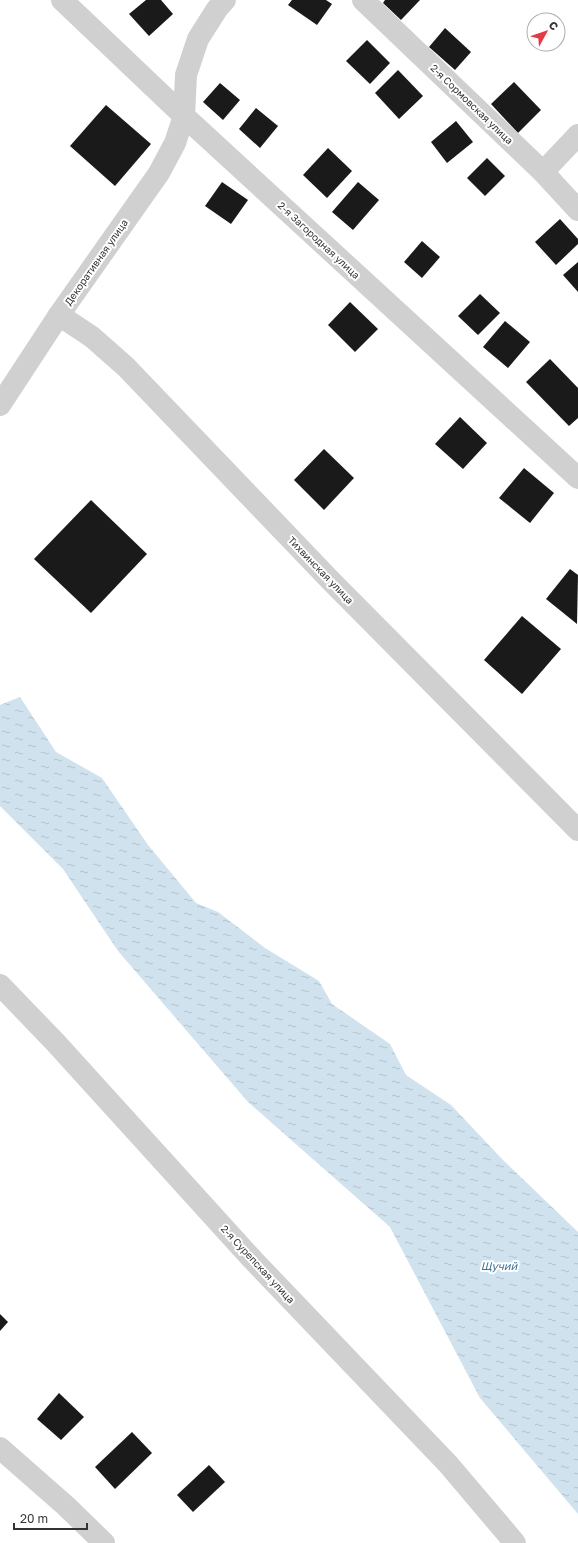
<svg xmlns="http://www.w3.org/2000/svg" width="578" height="1543" viewBox="0 0 578 1543" font-family="'Golos Text',sans-serif">
<style>
.water{fill:url(#water-ripples)}
.building{fill:#1a1a1a}
.lines{fill:none;stroke-linecap:round;stroke-linejoin:round}
.minor{stroke:#d0d0d0;stroke-width:22}
.labels{text-anchor:middle;dominant-baseline:central;stroke-width:4;stroke-linejoin:round;paint-order:stroke}
.street-label{font-size:10px;fill:#333;stroke:#fff}
.water-label{font-size:11px;font-style:italic;fill:#3f7597;stroke:#fff}
</style>
<defs>
<pattern id="water-ripples" width="26" height="14" patternUnits="userSpaceOnUse"><rect width="26" height="14" fill="#cfe2ee"/><path d="M2 4q2-2 4 0t4 0M15 11q2-2 4 0t4 0" fill="none" stroke="#b2c2cd"/></pattern>
</defs>
<rect width="100%" height="100%" fill="#fff"/>
<polygon class="water" points="20,697 56,752 102,778 148,845 196,903 218,912 265,948 319,981 332,1004 390,1044 406,1075 451,1105 503,1160 578,1232 578,1514 480,1398 390,1227 248,1102 118,951 63,869 0,806 0,705"/>
<g class="building">
<polygon points="146,0 161,0 173,14 149,36 129,14"/>
<polygon points="292,0 326,0 332,4 317,25 288,5"/>
<polygon points="385,0 420,0 401,20 383,3"/>
<polygon points="445,28 471,52 455,70 429,47"/>
<polygon points="367,40 390,63 370,84 346,61"/>
<polygon points="398,70 423,96 399,119 375,93"/>
<polygon points="514,82 541,110 518,133 491,104"/>
<polygon points="220,83 240,100 223,120 203,102"/>
<polygon points="106,105 151,144 115,186 70,146"/>
<polygon points="256,108 278,126 260,148 239,129"/>
<polygon points="456,121 473,142 447,163 431,142"/>
<polygon points="328,148 352,171 327,198 303,175"/>
<polygon points="487,158 505,176 485,196 467,178"/>
<polygon points="222,182 248,200 231,224 205,206"/>
<polygon points="358,182 379,200 353,230 332,212"/>
<polygon points="560,219 578,239 578,244 556,265 535,242"/>
<polygon points="422,241 440,257 422,278 404,262"/>
<polygon points="578,262 578,292 563,275"/>
<polygon points="480,294 500,313 478,335 458,316"/>
<polygon points="350,302 378,329 355,352 328,325"/>
<polygon points="505,321 530,342 508,368 483,347"/>
<polygon points="550,359 578,388 578,418 569,426 526,382"/>
<polygon points="460,417 487,443 463,469 435,444"/>
<polygon points="324,449 354,478 324,510 294,480"/>
<polygon points="524,468 554,493 530,523 499,498"/>
<polygon points="91,500 147,554 91,613 34,559"/>
<polygon points="570,569 578,575 577,624 546,599"/>
<polygon points="522,616 561,649 522,694 484,660"/>
<polygon points="0,1314 8,1322 0,1331"/>
<polygon points="59,1393 84,1417 61,1440 37,1419"/>
<polygon points="132,1432 152,1453 115,1489 95,1467"/>
<polygon points="209,1465 225,1482 193,1512 177,1495"/>
</g>
<g class="lines">
<g class="minor">
<polyline points="62,0 184,116 578,478"/>
<polyline points="363,0 543,172 578,210"/>
<polyline points="543,172 578,135"/>
<polyline points="59,315 92,337 126,367 332,582 578,830"/>
<polyline points="0,405 59,315 159,173 175,143 184,116 186,75 198,39 217,9 225,0"/>
<polyline points="0,985 55,1042 253,1260 448,1464 515,1543"/>
<polyline points="0,1448 66,1506 104,1543"/>
</g>
</g>
<g class="labels">
<g class="street-label">
<text transform="translate(472 104) rotate(44)">2-я Сормовская улица</text>
<text transform="translate(319 240) rotate(43)">2-я Загородная улица</text>
<text transform="translate(96 262) rotate(-55)">Декоративная улица</text>
<text transform="translate(321 570) rotate(46)">Тихвинская улица</text>
<text transform="translate(258 1264) rotate(47)">2-я Сурепская улица</text>
</g>
<g class="water-label">
<text x="499" y="1265">Щучий</text>
</g>
</g>
<g transform="translate(546 32) rotate(50)"><circle r="19" fill="#ffffff" stroke="#adadad"/>
<path d="M0-3L7 15L0 10L-7 15Z" fill="#e63946"/>
<text y="-6" font-size="11" font-weight="bold" text-anchor="middle" fill="#333333">С</text>
</g>
<path d="M14 1523v6h73v-6" fill="none" stroke="#333333" stroke-width="2"/>
<text x="20" y="1523" font-size="12" fill="#333333" stroke="#ffffff" stroke-width="3" paint-order="stroke">20 m</text>
</svg>
